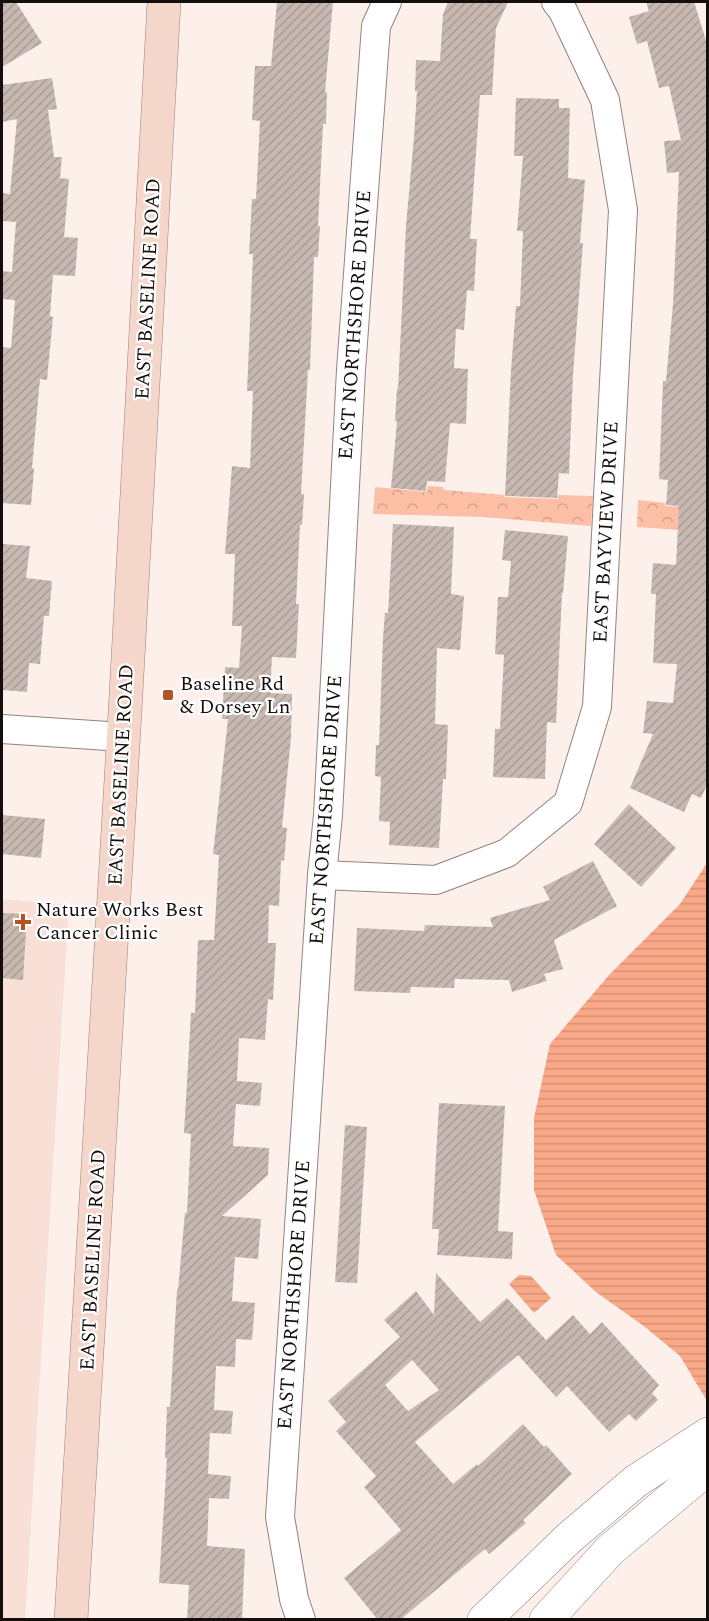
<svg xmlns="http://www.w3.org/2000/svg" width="709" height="1621" viewBox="0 0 709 1621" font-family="Spectral,serif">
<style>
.built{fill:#f8e0d6}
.park{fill:url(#park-crowns)}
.water{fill:url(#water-rules)}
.building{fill:url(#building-hatch);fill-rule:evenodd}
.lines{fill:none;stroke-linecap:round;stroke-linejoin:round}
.minor-casing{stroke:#92837e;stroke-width:30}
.tertiary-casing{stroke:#92837e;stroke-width:34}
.primary-casing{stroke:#a27f71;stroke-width:34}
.minor{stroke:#fff;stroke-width:28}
.tertiary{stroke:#fff;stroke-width:33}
.primary{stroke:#f5d6ca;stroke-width:33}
.poi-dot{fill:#b75222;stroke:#fff;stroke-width:2}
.labels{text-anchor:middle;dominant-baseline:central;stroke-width:4.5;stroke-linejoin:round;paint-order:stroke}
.street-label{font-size:20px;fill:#140f0d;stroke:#fff}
.poi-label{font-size:20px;fill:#140f0d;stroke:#fff;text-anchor:start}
</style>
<defs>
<pattern id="park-crowns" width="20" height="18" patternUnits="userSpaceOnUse" patternTransform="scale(1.5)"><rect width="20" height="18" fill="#fcbea5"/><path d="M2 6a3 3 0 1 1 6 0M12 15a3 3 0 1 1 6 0" fill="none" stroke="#d7a28d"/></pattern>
<pattern id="water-rules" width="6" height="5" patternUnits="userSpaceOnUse" patternTransform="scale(1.5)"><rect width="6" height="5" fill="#f9a988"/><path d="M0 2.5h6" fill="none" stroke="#d59074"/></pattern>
<pattern id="building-hatch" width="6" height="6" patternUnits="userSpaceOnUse" patternTransform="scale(1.5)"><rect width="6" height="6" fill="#c7b8b1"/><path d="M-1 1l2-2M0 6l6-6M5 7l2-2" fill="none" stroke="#aa9d97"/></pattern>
</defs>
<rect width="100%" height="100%" fill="#fdf0eb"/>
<polygon class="built" points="2,899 69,905 25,1620 2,1619"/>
<g class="park">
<polygon points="428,486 443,487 444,490 504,495 504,497 558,499 558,495 593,496 591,526 484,517 373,514 375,487 427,492"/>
<polygon points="638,500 665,503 665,506 707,508 707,532 637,527"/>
</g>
<g class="water">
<polygon points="707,863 707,1401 680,1356 645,1327 596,1292 556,1255 534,1190 534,1118 550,1044 610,974 680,904"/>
<polygon points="519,1275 531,1276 551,1298 534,1313 509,1284"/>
</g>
<g class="building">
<polygon points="2,2 16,2 42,43 2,67"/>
<polygon points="277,2 333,2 325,92 327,92 326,124 323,124 318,226 320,226 318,257 314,257 310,370 308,370 301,494 304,494 302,525 300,525 296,604 299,604 296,658 272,657 270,693 292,694 291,738 282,827 287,828 284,861 281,860 279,906 269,905 268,943 276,943 273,1000 268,999 265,1040 239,1038 237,1081 262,1083 260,1106 236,1104 233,1146 269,1148 268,1175 222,1216 261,1219 258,1259 235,1257 232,1301 255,1303 252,1340 236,1339 235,1367 216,1366 214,1410 233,1411 231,1434 210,1433 208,1474 231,1476 229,1499 209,1498 207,1546 245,1549 242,1620 187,1620 189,1585 159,1583 167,1458 165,1458 167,1407 170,1407 177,1290 178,1290 185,1213 187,1213 191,1134 184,1133 191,1013 195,1013 198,940 214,940 219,855 213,854 228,719 222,719 225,667 239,668 242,626 232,626 235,554 225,554 232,466 250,468 253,391 247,391 253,254 249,254 252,199 256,199 260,121 252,120 255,66 271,66"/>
<polygon points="448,2 508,2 496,28 492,95 480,95 470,239 477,239 474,291 467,290 464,330 456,329 454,368 468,369 466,424 450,423 445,482 427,481 426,491 391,488 397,421 395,421 397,389 398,389 406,226 414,137 417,91 415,91 416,60 440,61 443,14"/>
<polygon points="646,2 694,2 708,47 708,782 701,798 692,794 684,812 630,788 653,734 643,733 647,701 673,703 677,664 653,663 656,594 651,594 653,563 676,565 679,506 666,505 668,480 659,479 663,381 666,381 673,304 679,172 667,173 664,141 681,140 669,86 659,88 647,41 637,44 629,17 649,11"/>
<polygon points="52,78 57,109 48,110 54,157 62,157 60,178 69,179 64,237 78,238 75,276 53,275 50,316 53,317 47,380 40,379 32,468 34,469 31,505 2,503 2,347 11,348 15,300 2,299 2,271 12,272 16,222 2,221 2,193 10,194 17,119 2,122 2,85"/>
<polygon points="516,98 559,99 559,108 570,108 568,178 585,180 580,243 583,243 573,375 569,474 559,473 557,498 505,496 511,370 516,306 520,306 523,231 517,231 523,156 514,156"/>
<polygon points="393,524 454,527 451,594 464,596 460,650 437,648 435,724 448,725 446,779 443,779 439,848 389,845 390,822 379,821 381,777 375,776 376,745 379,745 383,638 385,613 388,613"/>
<polygon points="505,530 568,536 563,593 562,593 556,723 547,722 545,779 493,777 495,729 500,729 504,655 495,654 498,597 508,597 511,561 502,560"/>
<polygon points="2,544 30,546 26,578 52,581 49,616 44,616 40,664 29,663 27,692 2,690"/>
<polygon points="629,804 676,848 641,887 594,844"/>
<polygon points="2,815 45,819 41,858 2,854"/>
<polygon points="593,861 617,906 554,940 563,969 544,974 547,981 512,992 509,980 455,979 454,988 411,987 410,993 354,991 357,928 424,931 425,925 493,927 490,918 550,900 543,887"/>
<polygon points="2,913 27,914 23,980 2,978"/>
<polygon points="439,1103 505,1106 498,1231 513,1232 512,1259 437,1255 439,1229 432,1229"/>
<polygon points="345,1125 367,1127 357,1283 335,1282"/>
<path d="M436,1273L480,1322L507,1298L546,1340L573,1315L590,1334L602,1322L659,1385L652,1393L658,1400L636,1421L629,1414L609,1432L567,1386L556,1397L518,1355L415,1442L453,1484L477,1464L478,1466L523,1424L544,1447L546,1445L572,1474L523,1520L526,1523L489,1554L485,1549L400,1620H378L344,1578L401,1530L364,1487L376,1476L336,1431L346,1422L328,1401L400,1337L384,1320L416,1291L434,1315ZM412,1360L439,1390L408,1411L385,1385Z"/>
</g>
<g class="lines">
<defs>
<g id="minor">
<polyline points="2,729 123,737"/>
<polyline points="322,875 436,880 507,853 568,803 597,707 623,210 605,100 563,11 556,2"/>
<polyline points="301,1620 294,1599 280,1517 322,875 328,815 351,370 376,26 387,2"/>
</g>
<g id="tertiary">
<polyline points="484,1620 569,1538 636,1481 708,1434"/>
<polyline points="546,1620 610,1550 708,1468"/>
</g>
<polyline id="primary" points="71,1620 125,712 164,2"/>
</defs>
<use href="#minor" class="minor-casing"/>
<use href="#tertiary" class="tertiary-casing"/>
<use href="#primary" class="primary-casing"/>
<use href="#minor" class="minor"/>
<use href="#tertiary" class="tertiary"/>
<use href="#primary" class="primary"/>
</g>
<g class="poi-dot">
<rect x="162" y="689" width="12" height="12" rx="3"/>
<path d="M20 913h6v6h6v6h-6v6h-6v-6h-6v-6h6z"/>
</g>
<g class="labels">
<g class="street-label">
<text transform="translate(148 289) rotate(-87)">EAST BASELINE ROAD</text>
<text transform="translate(355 325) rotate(-86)">EAST NORTHSHORE DRIVE</text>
<text transform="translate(606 532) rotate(-87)">EAST BAYVIEW DRIVE</text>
<text transform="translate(121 775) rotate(-87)">EAST BASELINE ROAD</text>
<text transform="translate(326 810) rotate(-86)">EAST NORTHSHORE DRIVE</text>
<text transform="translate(93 1260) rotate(-87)">EAST BASELINE ROAD</text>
<text transform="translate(294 1295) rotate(-86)">EAST NORTHSHORE DRIVE</text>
</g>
<g class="poi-label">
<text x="180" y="684">Baseline Rd<tspan x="180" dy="23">&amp; Dorsey Ln</tspan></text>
<text x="36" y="910">Nature Works Best<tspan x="36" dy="23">Cancer Clinic</tspan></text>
</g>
</g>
<rect width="709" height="1621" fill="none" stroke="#140f0d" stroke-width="6"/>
</svg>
